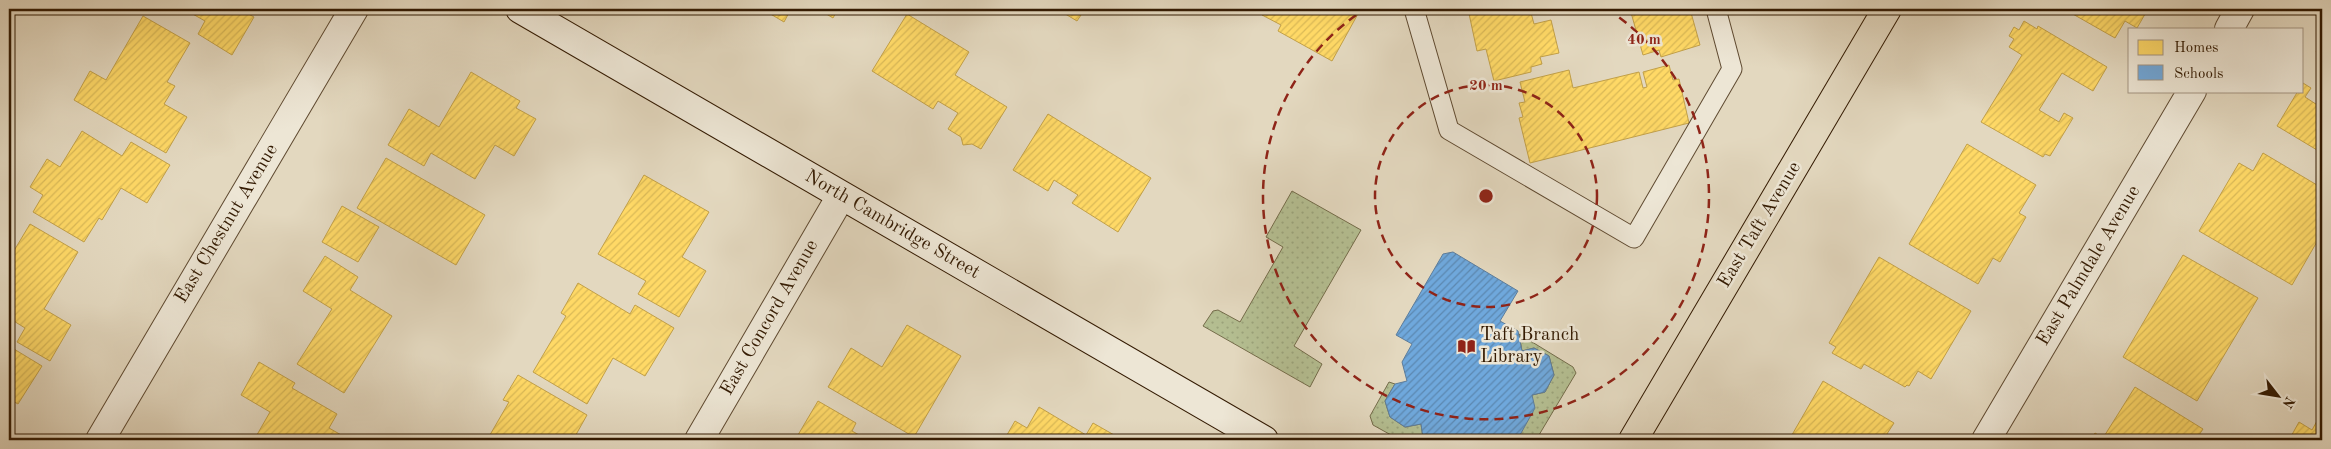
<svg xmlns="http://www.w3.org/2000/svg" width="2331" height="449" viewBox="0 0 2331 449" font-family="'Old Standard TT',serif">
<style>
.grass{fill:url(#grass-dots);stroke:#746c4a}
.homes{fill:url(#homes-hatch);stroke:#c2a048}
.schools{fill:url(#schools-hatch);stroke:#5d7d9b}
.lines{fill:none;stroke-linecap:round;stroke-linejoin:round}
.lane-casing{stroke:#5f4a31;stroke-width:21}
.street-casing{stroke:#5f4a31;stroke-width:30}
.secondary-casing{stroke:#331a02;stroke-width:30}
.primary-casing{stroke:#331a02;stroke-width:30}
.lane{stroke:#ede6d5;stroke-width:19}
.street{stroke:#ede6d5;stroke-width:28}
.secondary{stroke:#ede6d5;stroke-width:28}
.primary{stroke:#e3d8bf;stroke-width:28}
.ring{fill:none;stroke:#8f2418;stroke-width:2.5;stroke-dasharray:9 6}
.labels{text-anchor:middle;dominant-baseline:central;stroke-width:5;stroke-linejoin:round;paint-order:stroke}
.street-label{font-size:19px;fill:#331a02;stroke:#ede6d5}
.poi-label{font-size:19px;fill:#331a02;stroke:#ede6d5;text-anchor:start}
.centre{fill:#8f2418;stroke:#ede6d5;stroke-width:2.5}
.ring-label{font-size:15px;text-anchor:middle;font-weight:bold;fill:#8f2418;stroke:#ede6d5;stroke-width:5;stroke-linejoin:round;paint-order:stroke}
</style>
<defs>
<pattern id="grass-dots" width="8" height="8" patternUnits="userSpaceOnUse" patternTransform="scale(1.25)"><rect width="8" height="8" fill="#b4be91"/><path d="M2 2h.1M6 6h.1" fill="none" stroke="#9ba37b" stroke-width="1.8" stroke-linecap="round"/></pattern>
<pattern id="homes-hatch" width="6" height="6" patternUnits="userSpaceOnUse" patternTransform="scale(1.25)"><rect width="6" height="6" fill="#ffd966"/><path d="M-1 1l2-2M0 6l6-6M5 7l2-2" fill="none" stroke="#dbba57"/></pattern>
<pattern id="schools-hatch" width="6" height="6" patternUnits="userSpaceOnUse" patternTransform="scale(1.25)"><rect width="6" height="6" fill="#6fa8dc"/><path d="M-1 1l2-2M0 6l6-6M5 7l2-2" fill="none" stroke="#5c88b0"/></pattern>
</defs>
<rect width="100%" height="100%" fill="#e3d8bf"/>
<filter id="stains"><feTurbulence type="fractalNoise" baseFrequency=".004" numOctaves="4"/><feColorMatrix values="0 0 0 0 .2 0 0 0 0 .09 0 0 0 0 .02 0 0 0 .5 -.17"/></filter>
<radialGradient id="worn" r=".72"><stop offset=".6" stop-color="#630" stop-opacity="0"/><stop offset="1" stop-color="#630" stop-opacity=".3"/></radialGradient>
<g class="grass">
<polygon points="1292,191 1361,230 1294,346 1322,364 1310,387 1203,326 1213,311 1218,310 1240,322 1283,247 1266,237"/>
<polygon points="1519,334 1573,367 1576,373 1536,440 1506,440 1506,438 1520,434 1532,395 1545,392 1554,375 1549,356 1534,348 1522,351"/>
<polygon points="1389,382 1395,384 1385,401 1390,417 1405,427 1421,424 1423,437 1428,440 1400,440 1373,425 1370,416"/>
</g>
<g class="homes">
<polygon points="184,9 239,9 254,17 232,55 198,34 205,21"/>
<polygon points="762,9 791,9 784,22"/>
<polygon points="818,9 838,9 833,18"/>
<polygon points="1057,9 1085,9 1077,21"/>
<polygon points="1265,9 1358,9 1359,12 1332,61 1278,31 1281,25 1262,15"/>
<polygon points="1468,9 1530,9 1534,24 1551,20 1559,53 1540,57 1542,64 1531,67 1531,72 1494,81 1486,49 1477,51"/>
<polygon points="1630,9 1690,9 1700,45 1661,57 1659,50 1643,55"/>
<polygon points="2064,9 2148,9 2137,28 2125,21 2115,38"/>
<polygon points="907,14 969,52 955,75 1007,107 981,149 972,144 963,145 961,137 948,129 958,113 938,101 933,109 872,71"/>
<polygon points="143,16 190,43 167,82 175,86 164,104 187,117 166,153 74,100 90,71 106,80"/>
<polygon points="2024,21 2037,29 2038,26 2107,67 2093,91 2062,73 2039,110 2059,122 2064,113 2073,118 2050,156 2045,154 2043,157 1981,122 2022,55 2009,47 2014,39 2009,36 2014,27 2019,30"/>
<polygon points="2322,43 2322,56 2316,52"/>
<polygon points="1669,65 1673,80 1679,79 1689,123 1530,163 1519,118 1523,117 1519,103 1525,102 1520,82 1569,70 1573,88 1639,72 1643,88 1647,87 1643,72"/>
<polygon points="471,72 520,101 516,108 536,119 514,156 495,145 475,179 431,153 424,166 388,145 409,109 439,127"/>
<polygon points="2303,83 2311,88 2305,97 2322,108 2322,153 2277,126 2298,91 2302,91"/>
<polygon points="1048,114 1151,178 1118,232 1072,203 1078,195 1054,180 1048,191 1013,170"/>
<polygon points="82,131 122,156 131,142 170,165 147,203 121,188 102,220 99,218 84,242 33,212 43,195 30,187 47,159 60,167"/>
<polygon points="1967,144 2036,185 2019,213 2026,217 2000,262 1993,258 1978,284 1909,244"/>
<polygon points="2263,153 2322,188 2322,233 2292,285 2199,231 2239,163 2253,171"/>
<polygon points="386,158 485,215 456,265 357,208"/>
<polygon points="644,175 709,212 682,257 706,271 679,317 638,294 646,281 598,254"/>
<polygon points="342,206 379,227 358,262 322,242"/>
<polygon points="30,224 78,252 44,309 71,325 50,361 17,342 25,328 9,318 9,259"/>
<polygon points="2183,255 2258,298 2197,401 2123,357"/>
<polygon points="325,256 358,277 350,290 392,316 344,393 297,364 332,309 303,291"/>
<polygon points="1879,257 1971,311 1931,379 1918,371 1909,386 1907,385 1905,387 1864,364 1861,369 1832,353 1836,347 1829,343"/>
<polygon points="578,283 630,314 635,305 674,328 645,376 613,358 587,404 533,372 566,316 561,313"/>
<polygon points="907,325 961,356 914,437 828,387 851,348 882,367"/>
<polygon points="9,346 42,366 18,404 9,399"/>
<polygon points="259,362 295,383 292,388 337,414 329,428 350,440 254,440 270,412 241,395"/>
<polygon points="518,375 587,415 573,440 487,440 509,402 503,400"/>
<polygon points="1823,381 1894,423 1883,440 1850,440 1844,437 1842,440 1789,440"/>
<polygon points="2135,387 2203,429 2199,435 2208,440 2090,440 2095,433 2103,438"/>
<polygon points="818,401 856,423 852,431 868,440 795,440"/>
<polygon points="1039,407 1086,435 1093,423 1123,440 1004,440 1015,421 1027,428"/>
<polygon points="2322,412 2322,440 2289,440 2299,422 2312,430"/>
</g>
<polygon class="schools" points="1453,252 1518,291 1500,321 1518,331 1522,351 1534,348 1549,356 1554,375 1545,392 1532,395 1535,408 1520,435 1506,438 1506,440 1428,440 1423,438 1421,424 1405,427 1390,417 1385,401 1395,384 1407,381 1402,362 1412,344 1396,335 1443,254"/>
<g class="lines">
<defs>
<polyline id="lane" points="1414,9 1449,130 1634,238 1732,69 1716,9"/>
<g id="street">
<polyline points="2229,29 2240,9"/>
<polyline points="100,440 354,9"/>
<polyline points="699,440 841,196"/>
<polyline points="1986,440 2192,91"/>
</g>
<polyline id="secondary" points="520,9 1264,440"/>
<polyline id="primary" points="1633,440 1887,9"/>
</defs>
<use href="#lane" class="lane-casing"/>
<use href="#street" class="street-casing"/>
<use href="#secondary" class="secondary-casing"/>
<use href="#primary" class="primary-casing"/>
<use href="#lane" class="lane"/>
<use href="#street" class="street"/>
<use href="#secondary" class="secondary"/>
<use href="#primary" class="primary"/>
</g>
<g class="ring">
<circle cx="1486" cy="196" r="111"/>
<path d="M1607 9A223 223 0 1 1 1365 9"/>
</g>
<defs>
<symbol id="library-bare" viewBox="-9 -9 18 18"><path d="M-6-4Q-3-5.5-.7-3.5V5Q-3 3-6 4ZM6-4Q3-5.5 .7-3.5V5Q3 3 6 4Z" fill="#8f2418" stroke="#ede6d5" stroke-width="2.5" paint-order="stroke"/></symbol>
</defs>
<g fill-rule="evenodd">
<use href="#library-bare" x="1454" y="334" width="25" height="25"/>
</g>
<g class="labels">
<g class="street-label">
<text transform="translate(227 224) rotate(-59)">East Chestnut Avenue</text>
<text transform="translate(892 225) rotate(30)">North Cambridge Street</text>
<text transform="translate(1760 225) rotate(-59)">East Taft Avenue</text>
<text transform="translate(2089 266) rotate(-59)">East Palmdale Avenue</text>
<text transform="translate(770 318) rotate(-60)">East Concord Avenue</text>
</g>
<g class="poi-label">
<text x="1480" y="335">Taft Branch<tspan x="1480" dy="22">Library</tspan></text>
</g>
</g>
<circle cx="1486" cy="196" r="8" class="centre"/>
<g class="ring-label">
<text x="1644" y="44">40 m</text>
<text x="1486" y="90">20 m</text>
</g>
<rect width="2331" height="449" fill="none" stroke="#e3d8bf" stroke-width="30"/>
<rect x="10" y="10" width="2311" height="429" fill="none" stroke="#331a02" stroke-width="2.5"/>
<rect x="15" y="15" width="2301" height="419" fill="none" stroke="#331a02"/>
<rect x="2128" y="28" width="175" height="65" fill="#ede6d5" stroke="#a39481"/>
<rect x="2138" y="40" width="25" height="15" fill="#ffd966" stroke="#a39481"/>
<text x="2174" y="52" font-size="15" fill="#331a02">Homes</text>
<rect x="2138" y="65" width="25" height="15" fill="#6fa8dc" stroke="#a39481"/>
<text x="2174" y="78" font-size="15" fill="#331a02">Schools</text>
<g transform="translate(2278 396) rotate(121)" stroke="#ede6d5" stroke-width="4" paint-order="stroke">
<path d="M0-4L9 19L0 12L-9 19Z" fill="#331a02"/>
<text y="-8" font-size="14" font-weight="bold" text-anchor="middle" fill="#331a02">N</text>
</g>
<rect width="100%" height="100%" filter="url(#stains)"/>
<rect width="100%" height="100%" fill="url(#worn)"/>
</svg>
